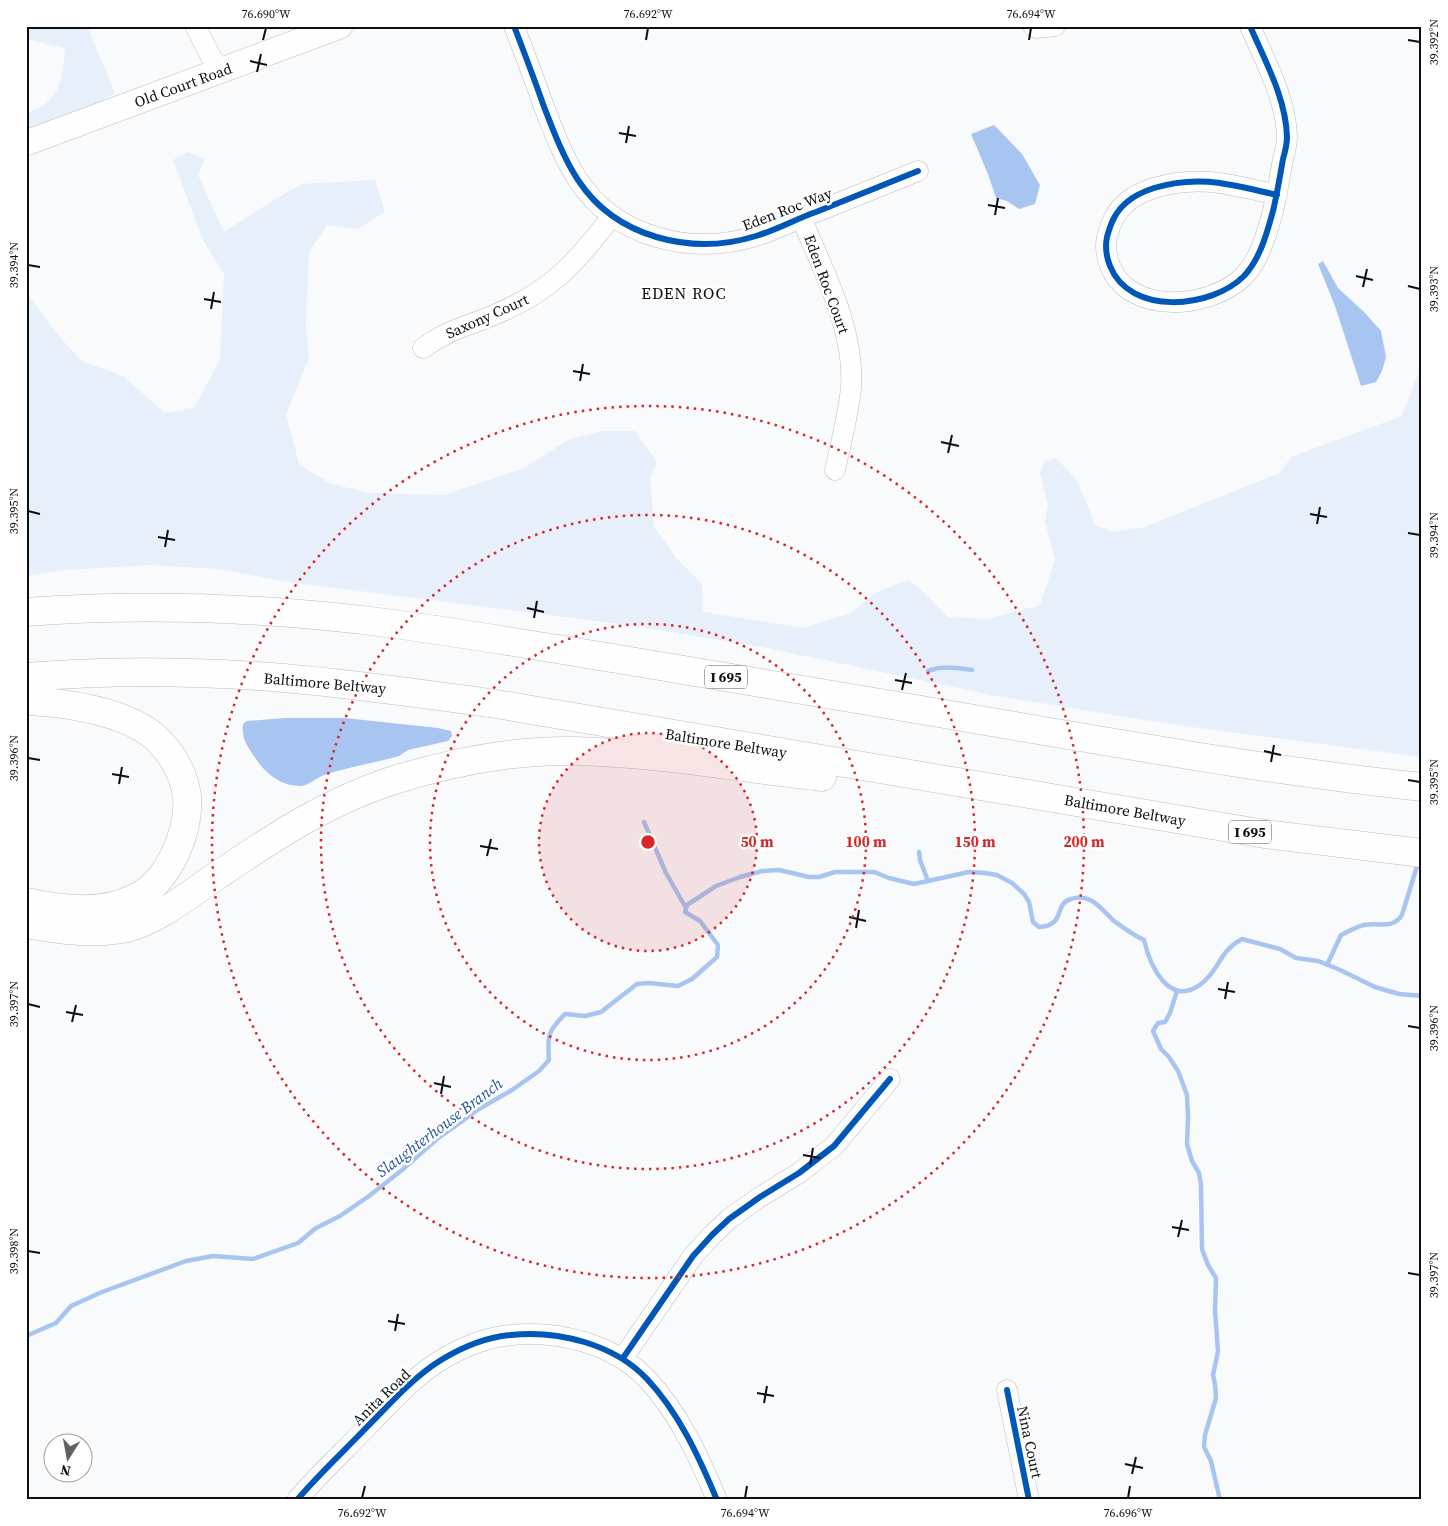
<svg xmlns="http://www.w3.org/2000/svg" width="1448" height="1526" viewBox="0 0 1448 1526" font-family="'Source Serif 4',serif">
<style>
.green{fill:#e7effb}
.water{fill:#a8c5f2}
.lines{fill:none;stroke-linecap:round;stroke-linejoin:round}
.stream{stroke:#a8c5f2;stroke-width:4.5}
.minor-casing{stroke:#babcbe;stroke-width:21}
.major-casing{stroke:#babcbe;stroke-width:26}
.highway-casing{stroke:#babcbe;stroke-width:29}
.minor{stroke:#fefeff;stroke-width:20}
.major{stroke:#fefeff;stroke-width:25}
.highway{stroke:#fefeff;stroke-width:28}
.cycleway-casing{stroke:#fff;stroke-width:9}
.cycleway{stroke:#0057b8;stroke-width:6}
.ticks{fill:none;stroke:#0d0f12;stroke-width:2}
.ring{fill:none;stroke:#d62828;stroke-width:2.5;stroke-dasharray:2.5 5}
.labels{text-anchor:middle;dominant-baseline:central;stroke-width:5;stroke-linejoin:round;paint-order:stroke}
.shield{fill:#fff;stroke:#565759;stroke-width:1}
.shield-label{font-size:14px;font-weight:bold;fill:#0d0f12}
.street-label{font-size:15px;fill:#0d0f12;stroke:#fff}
.neighbourhood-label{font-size:16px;letter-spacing:1px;fill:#0d0f12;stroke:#fff}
.water-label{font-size:16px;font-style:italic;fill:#21539e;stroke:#fff}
.centre{fill:#d62828;stroke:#fff;stroke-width:2.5}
.ring-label{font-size:15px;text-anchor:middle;font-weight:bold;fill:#d62828;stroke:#fff;stroke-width:5;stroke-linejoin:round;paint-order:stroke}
.neatline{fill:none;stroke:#0d0f12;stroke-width:2}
.ticks-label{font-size:12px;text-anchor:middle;fill:#0d0f12}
</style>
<rect width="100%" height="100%" fill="#f8fafc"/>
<g class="green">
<path d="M26,26H87L115,93L39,135L26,138V113C61,102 63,80 65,48L26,39Z"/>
<polygon points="187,152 205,159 198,175 224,232 272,201 302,184 375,180 385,212 357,229 327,225 309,252 306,326 309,358 286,414 299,464 329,483 368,493 445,495 522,469 570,439 602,431 635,431 657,462 650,478 654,527 677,559 702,584 703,612 803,628 849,614 877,592 908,580 921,590 948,617 987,619 1040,605 1055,559 1045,521 1048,505 1040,473 1045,461 1056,458 1077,480 1095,525 1113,532 1145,527 1280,473 1291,457 1402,416 1419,372 1422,344 1422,757 1176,725 992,695 762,647 636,626 288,582 219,569 151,565 65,570 26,576 26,292 53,329 81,361 123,376 165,413 194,408 220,360 224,274 203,240 173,160"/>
</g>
<g class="water">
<polygon points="994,125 1022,154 1040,185 1035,204 1019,209 1007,201 996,198 988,174 971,134"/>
<polygon points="1323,261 1338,288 1365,313 1381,331 1386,357 1382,371 1376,382 1361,386 1335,306 1318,264"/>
<path d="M285,718H345L438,728L451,731L452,736L448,741L408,750L399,756C374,763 348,767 324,775C316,778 308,786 300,786C281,786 266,774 256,759C248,747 241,739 243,724L247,721Z"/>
</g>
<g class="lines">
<g class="stream">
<path d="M928,671C942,665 957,668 972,670"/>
<polyline points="644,822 666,873 686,908"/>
<polyline points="919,852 920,860 928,881"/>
<path d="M1327,965L1341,935C1349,931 1356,927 1364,925C1380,922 1392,930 1402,915L1418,863"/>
<polyline points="1177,991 1170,1013 1165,1022 1158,1023 1153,1031 1161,1049 1169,1057 1178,1071 1187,1095 1188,1117 1187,1144 1192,1161 1199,1173 1201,1185 1202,1249 1208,1265 1216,1278 1215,1311 1218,1351 1213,1375 1215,1384 1216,1398 1205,1435 1204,1447 1211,1461 1220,1500"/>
<path d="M26,1336L56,1323L71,1306L102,1292L186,1261L213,1256L253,1259L298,1243L316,1228L340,1216L369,1196L402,1170L437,1139L479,1109L512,1090L539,1071L549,1060C547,1036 548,1031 565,1014L585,1016L601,1012L637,984L649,983L678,986L692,979L717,957L718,945L700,921L685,912L687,905L716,886L740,877L762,871L779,870L809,877H819L835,872H874L889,878L914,884L969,872L985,873L997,875L1012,883L1024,894L1029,902L1033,922L1039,927C1067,925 1053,904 1071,899C1091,892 1102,910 1114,921C1124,928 1133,935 1144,940C1150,966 1169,1008 1201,984C1220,970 1218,952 1242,939L1280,949L1296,958L1318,961L1338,969L1375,987L1399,994L1422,996"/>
</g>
<defs>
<g id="minor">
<polyline points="195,26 219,72"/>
<path d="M514,26C524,52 534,78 543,104C553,130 563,157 578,180C616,238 692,256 756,236C776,230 796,219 816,212C850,198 884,185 918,171"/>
<polyline points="1033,26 1036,28 1055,26"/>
<path d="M1250,26C1265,61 1286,98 1287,137C1287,144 1285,152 1283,159C1280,176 1277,194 1273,211C1267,233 1260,259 1244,276C1211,309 1130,316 1110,266C1106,256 1105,247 1107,237C1111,222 1116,211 1127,202C1135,195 1145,191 1154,188C1200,174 1232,185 1277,195"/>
<path d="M801,217C823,271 855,328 851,388C848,416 841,443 835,470"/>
<path d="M423,348C430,343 438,338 446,334C462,326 479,322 496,314C550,292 577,262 612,216"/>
<polyline points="623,1358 693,1256 712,1235 729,1219 760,1197 799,1173 834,1146 890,1079"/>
<polyline points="1007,1390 1029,1500"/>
<path d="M297,1500C318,1475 342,1453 365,1429C389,1405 412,1378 441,1360C461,1348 487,1337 511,1335C558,1330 614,1344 647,1379C679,1413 699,1457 717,1500"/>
</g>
<polyline id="major" points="26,143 340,26"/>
<g id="highway">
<path d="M26,612C148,603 273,608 394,624C469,634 543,647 618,659C762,682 906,708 1050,732C1174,753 1297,774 1422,787"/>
<path d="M26,677C111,670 199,671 284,678C353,684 422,694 490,703L1265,834L1422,853"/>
<path d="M26,701C65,702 130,712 158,740C173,755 184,775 187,796C190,831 169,881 137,897C102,915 63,910 26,902"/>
<path d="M26,924C60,930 93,935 127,928C158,920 191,893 218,875C273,838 323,804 388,782C447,763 512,750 575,751C658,753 740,768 822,777"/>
</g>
</defs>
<use href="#minor" class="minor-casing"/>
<use href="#major" class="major-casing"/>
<use href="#highway" class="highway-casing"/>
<use href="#minor" class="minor"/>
<use href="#major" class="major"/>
<use href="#highway" class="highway"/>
<defs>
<g id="cycleway">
<path d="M514,26C524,52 534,78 543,104C553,130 563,157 578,180C616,238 692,256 756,236C776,230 796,219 816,212C850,198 884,185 918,171"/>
<path d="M1250,26C1265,61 1286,98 1287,137C1287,144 1285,152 1283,159C1280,176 1277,194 1273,211C1267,233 1260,259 1244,276C1211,309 1130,316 1110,266C1106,256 1105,247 1107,237C1111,222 1116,211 1127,202C1135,195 1145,191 1154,188C1200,174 1232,185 1277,195"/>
<polyline points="623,1358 693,1256 712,1235 729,1219 760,1197 799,1173 834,1146 890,1079"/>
<polyline points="1007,1390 1029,1500"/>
<path d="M297,1500C318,1475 342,1453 365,1429C389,1405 412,1378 441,1360C461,1348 487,1337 511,1335C558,1330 614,1344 647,1379C679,1413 699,1457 717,1500"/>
</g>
</defs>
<use href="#cycleway" class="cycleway-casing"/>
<use href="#cycleway" class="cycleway"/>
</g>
<path class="ticks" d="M263,40L266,28M646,40L648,28M1029,40L1031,28M1408,40L1420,42M250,61L267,65M257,72L261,54M619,133L636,136M626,143L629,126M988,205L1005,208M995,215L998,198M28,265L40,267M1356,276L1373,280M1408,286L1420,289M1363,287L1367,269M204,299L221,302M211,309L214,292M573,371L590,374M580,381L583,364M941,442L959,446M948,453L952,435M28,511L40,514M1310,514L1327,517M1317,524L1320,507M1408,533L1420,535M158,537L175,540M165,547L168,530M527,608L544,612M534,618L537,601M895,680L912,683M902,690L906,673M1264,751L1281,755M28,758L40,760M1271,762L1274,745M112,774L129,777M1408,780L1420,782M119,784L122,767M480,846L498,849M487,856L491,839M849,917L866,921M856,928L859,910M1218,989L1235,992M1225,999L1228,982M28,1004L40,1007M66,1012L83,1015M72,1022L76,1005M1408,1026L1420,1028M434,1083L451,1087M441,1094L444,1076M803,1155L820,1158M810,1165L813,1148M1172,1227L1189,1230M1178,1237L1182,1220M28,1251L40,1253M1408,1273L1420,1275M388,1321L405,1324M395,1331L398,1314M757,1393L774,1396M764,1403L767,1386M1125,1464L1143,1468M1132,1474L1136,1457M362,1498L365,1486M745,1498L747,1486M1128,1498L1130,1486"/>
<circle cx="648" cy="842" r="109" fill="#d62828" fill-opacity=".12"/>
<g class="ring">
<circle cx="648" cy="842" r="109"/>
<circle cx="648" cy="842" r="218"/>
<circle cx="648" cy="842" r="327"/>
<circle cx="648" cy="842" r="436"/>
</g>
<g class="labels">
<g class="shield">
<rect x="705" y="665.5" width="42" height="23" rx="4"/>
<rect x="1229" y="820.5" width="42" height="23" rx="4"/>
</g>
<g class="shield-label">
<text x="726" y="677">I 695</text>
<text x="1250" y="832">I 695</text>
</g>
<g class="street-label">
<text transform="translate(183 85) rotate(-20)">Old Court Road</text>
<text transform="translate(787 209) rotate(-21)">Eden Roc Way</text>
<text transform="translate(827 284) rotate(70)">Eden Roc Court</text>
<text transform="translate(487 316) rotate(-24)">Saxony Court</text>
<text transform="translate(325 683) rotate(5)">Baltimore Beltway</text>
<text transform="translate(726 743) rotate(9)">Baltimore Beltway</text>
<text transform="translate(1125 810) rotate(10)">Baltimore Beltway</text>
<text transform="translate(381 1397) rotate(-44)">Anita Road</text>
<text transform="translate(1030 1442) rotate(78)">Nina Court</text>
</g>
<g class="neighbourhood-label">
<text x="684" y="293">EDEN ROC</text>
</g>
<g class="water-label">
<text transform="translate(439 1127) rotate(-37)">Slaughterhouse Branch</text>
</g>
</g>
<circle cx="648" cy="842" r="8" class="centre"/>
<g class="ring-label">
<text x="757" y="847">50 m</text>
<text x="866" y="847">100 m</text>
<text x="975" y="847">150 m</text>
<text x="1084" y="847">200 m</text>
</g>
<rect width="1448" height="1526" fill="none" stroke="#ffffff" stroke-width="55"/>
<g transform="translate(68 1458) rotate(191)"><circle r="24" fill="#ffffff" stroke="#9e9fa0"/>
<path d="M0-4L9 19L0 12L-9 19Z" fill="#5f6164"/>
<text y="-8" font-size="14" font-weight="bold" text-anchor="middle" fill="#0d0f12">N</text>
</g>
<rect x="28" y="28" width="1392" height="1470" class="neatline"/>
<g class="ticks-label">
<text x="266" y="18">76.690°W</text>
<text x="648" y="18">76.692°W</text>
<text x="1031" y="18">76.694°W</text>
<text transform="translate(1434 42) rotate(-90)" y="4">39.392°N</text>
<text transform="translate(14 265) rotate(-90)" y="4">39.394°N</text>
<text transform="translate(1434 289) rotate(-90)" y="4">39.393°N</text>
<text transform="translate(14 511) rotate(-90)" y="4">39.395°N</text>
<text transform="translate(1434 535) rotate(-90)" y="4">39.394°N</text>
<text transform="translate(14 758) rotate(-90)" y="4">39.396°N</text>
<text transform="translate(1434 782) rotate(-90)" y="4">39.395°N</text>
<text transform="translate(14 1004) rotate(-90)" y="4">39.397°N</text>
<text transform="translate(1434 1028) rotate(-90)" y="4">39.396°N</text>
<text transform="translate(14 1251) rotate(-90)" y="4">39.398°N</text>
<text transform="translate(1434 1275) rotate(-90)" y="4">39.397°N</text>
<text x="362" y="1517">76.692°W</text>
<text x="745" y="1517">76.694°W</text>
<text x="1128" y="1517">76.696°W</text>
</g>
</svg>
